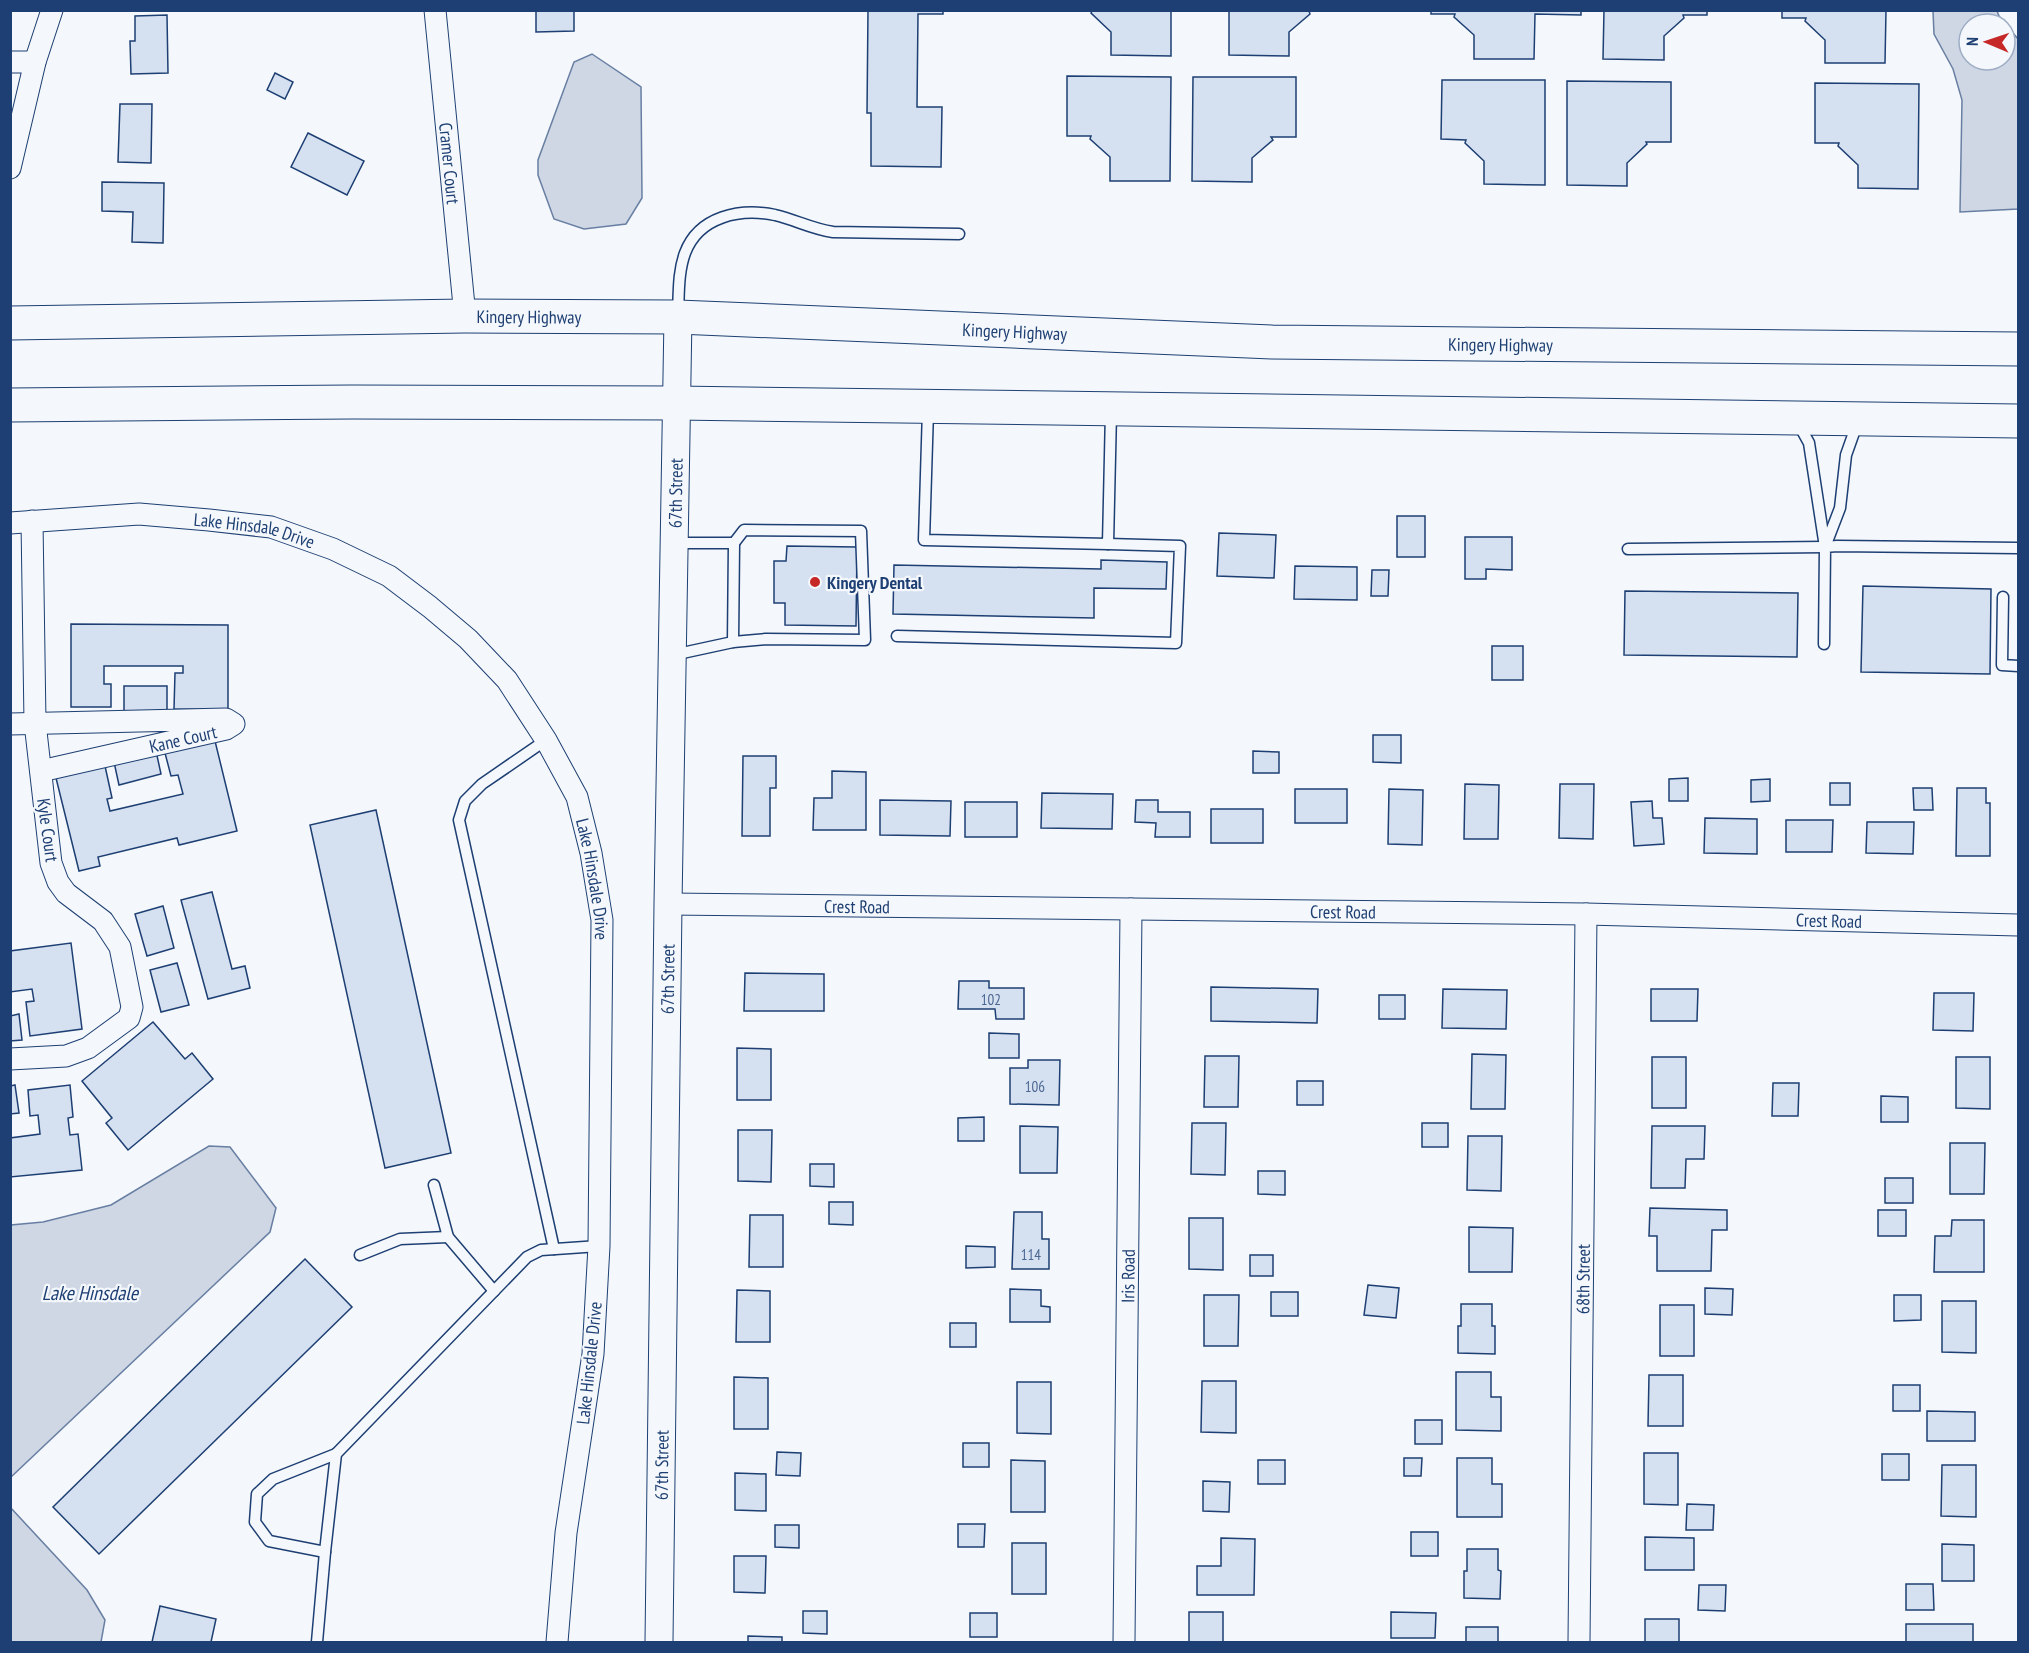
<svg xmlns="http://www.w3.org/2000/svg" width="2029" height="1653" viewBox="0 0 2029 1653" font-family="'PT Sans Narrow',sans-serif">
<style>
.water{fill:#cfd7e4;stroke:#687fa3;stroke-width:1.5;fill-rule:evenodd}
.building{fill:#d5e0f0;stroke:#1d3f73;stroke-width:1.5}
.lines{fill:none;stroke-linecap:round;stroke-linejoin:round}
.service-casing{stroke:#1d3f73;stroke-width:13}
.minor-casing{stroke:#1d3f73;stroke-width:23}
.tertiary-casing{stroke:#1d3f73;stroke-width:29}
.trunk-casing{stroke:#1d3f73;stroke-width:35}
.service{stroke:#f4f7fb;stroke-width:10}
.minor{stroke:#f4f7fb;stroke-width:21}
.tertiary{stroke:#f4f7fb;stroke-width:27}
.trunk{stroke:#f4f7fb;stroke-width:33}
.poi-dot{fill:#c62828;stroke:#f4f7fb;stroke-width:2}
.labels{text-anchor:middle;dominant-baseline:central;stroke-width:4.5;stroke-linejoin:round;paint-order:stroke}
.number-label{font-size:15px;fill:#4b6792}
.street-label{font-size:18px;fill:#1d3f73;stroke:#f4f7fb}
.poi-label{font-size:18px;font-weight:bold;fill:#1d3f73;stroke:#f4f7fb;text-anchor:start}
.water-label{font-size:20px;font-style:italic;fill:#1d3f73;stroke:#f4f7fb}
</style>
<rect width="100%" height="100%" fill="#f4f7fb"/>
<g class="water">
<path d="M1933,11H1997L1999,16L2018,39V209L1960,212L1962,100L1953,69L1934,34ZM1969,24H2005V60H1969Z"/>
<polygon points="592,54 641,87 642,198 626,224 584,229 554,219 538,175 538,160 574,62"/>
<polygon points="209,1146 230,1147 276,1208 270,1232 11,1477 11,1225 43,1222 111,1205"/>
<polygon points="10,1507 87,1590 105,1620 101,1642 11,1642"/>
</g>
<g class="building">
<polygon points="536,10 574,10 574,31 536,32"/>
<polygon points="868,10 943,10 943,14 918,14 917,107 942,107 941,167 871,166 871,113 867,113"/>
<polygon points="1078,10 1171,10 1171,56 1111,55 1111,32 1091,13 1092,11"/>
<polygon points="1229,10 1333,10 1309,11 1310,14 1289,32 1289,56 1229,55"/>
<polygon points="1431,10 1581,10 1581,15 1535,14 1534,59 1474,59 1474,35 1454,17 1455,14 1431,14"/>
<polygon points="1604,10 1707,10 1707,15 1683,15 1684,18 1664,36 1664,60 1603,59"/>
<polygon points="1782,10 1886,10 1885,63 1825,63 1825,40 1805,21 1806,18 1782,18"/>
<polygon points="167,15 168,73 131,74 130,41 135,41 135,16"/>
<polygon points="275,73 293,82 285,99 267,90"/>
<polygon points="1067,76 1171,77 1170,181 1110,181 1110,157 1090,139 1091,136 1067,136"/>
<polygon points="1193,77 1296,77 1296,137 1271,137 1273,140 1252,158 1252,182 1192,181"/>
<polygon points="1442,80 1545,80 1545,185 1484,184 1484,161 1465,143 1466,140 1441,139"/>
<polygon points="1567,81 1671,82 1671,142 1646,142 1647,144 1627,163 1627,186 1567,185"/>
<polygon points="1815,83 1919,84 1918,189 1858,188 1858,165 1838,146 1839,143 1815,143"/>
<polygon points="120,104 152,104 151,163 118,162"/>
<polygon points="308,133 364,161 347,195 291,167"/>
<polygon points="102,182 164,183 163,243 132,242 133,212 102,211"/>
<rect x="1397" y="516" width="28" height="41"/>
<polygon points="1219,533 1276,535 1274,578 1217,576"/>
<polygon points="1465,537 1512,537 1512,570 1486,569 1486,579 1465,579"/>
<polygon points="787,546 857,547 856,626 785,625 785,603 774,603 774,561 786,561"/>
<polygon points="1101,560 1167,562 1166,589 1094,588 1094,618 893,614 894,565 1101,569"/>
<polygon points="1295,566 1357,567 1357,600 1294,599"/>
<polygon points="1372,570 1389,570 1388,596 1371,596"/>
<polygon points="1863,586 1991,589 1990,674 1861,672"/>
<polygon points="1625,591 1798,593 1797,657 1624,655"/>
<polygon points="71,624 228,625 228,710 174,709 175,673 183,673 183,666 104,666 104,684 111,684 111,707 71,707"/>
<rect x="1492" y="646" width="31" height="34"/>
<rect x="124" y="686" width="43" height="26"/>
<polygon points="1373,735 1401,735 1401,763 1373,762"/>
<polygon points="215,741 237,831 179,845 177,838 98,857 100,866 79,871 56,778 105,766 112,798 107,799 110,811 183,794 178,775 171,776 165,753"/>
<polygon points="156,751 161,774 119,785 114,762"/>
<polygon points="1253,751 1279,752 1279,773 1253,773"/>
<polygon points="743,756 776,756 776,788 770,788 770,836 742,836"/>
<polygon points="832,771 866,772 866,830 813,830 814,798 832,798"/>
<polygon points="1688,778 1688,801 1669,801 1669,779"/>
<polygon points="1770,779 1770,801 1751,802 1751,780"/>
<rect x="1830" y="783" width="20" height="22"/>
<polygon points="1465,784 1499,785 1498,839 1464,839"/>
<polygon points="1560,784 1594,784 1593,839 1559,838"/>
<polygon points="1913,788 1932,788 1933,810 1914,810"/>
<polygon points="1957,788 1986,788 1986,803 1990,803 1990,856 1956,856"/>
<rect x="1295" y="789" width="52" height="34"/>
<polygon points="1389,789 1423,790 1422,845 1388,844"/>
<polygon points="1042,793 1113,794 1112,829 1041,828"/>
<polygon points="880,800 951,801 950,836 880,835"/>
<polygon points="1136,800 1158,800 1158,812 1190,812 1190,837 1155,837 1156,823 1135,822"/>
<polygon points="1652,801 1653,818 1662,818 1664,844 1634,846 1631,802"/>
<rect x="965" y="802" width="52" height="35"/>
<rect x="1211" y="809" width="52" height="34"/>
<polygon points="376,810 451,1153 385,1168 310,825"/>
<polygon points="1705,818 1757,819 1757,854 1704,853"/>
<polygon points="1786,820 1833,820 1832,852 1786,852"/>
<polygon points="1867,822 1914,822 1913,854 1866,853"/>
<polygon points="212,892 232,969 245,966 250,988 208,999 181,900"/>
<polygon points="163,906 174,948 147,956 135,914"/>
<polygon points="71,943 82,1029 30,1036 26,1002 34,1001 32,989 10,992 10,951"/>
<polygon points="177,963 189,1005 161,1012 150,970"/>
<polygon points="745,973 824,974 824,1011 744,1011"/>
<polygon points="959,981 989,981 989,988 1024,988 1024,1019 996,1019 995,1009 958,1009"/>
<polygon points="1211,987 1318,989 1317,1023 1211,1021"/>
<polygon points="1443,989 1507,990 1506,1029 1442,1028"/>
<polygon points="1651,989 1698,989 1697,1021 1651,1021"/>
<polygon points="1934,993 1974,993 1973,1031 1933,1030"/>
<rect x="1379" y="995" width="26" height="24"/>
<polygon points="19,1014 22,1040 10,1041 10,1016"/>
<polygon points="153,1022 185,1059 192,1053 213,1079 128,1150 106,1123 112,1118 82,1081"/>
<polygon points="989,1033 1019,1034 1019,1058 989,1058"/>
<polygon points="737,1048 771,1049 771,1100 737,1100"/>
<polygon points="1472,1054 1506,1055 1505,1109 1471,1109"/>
<polygon points="1205,1056 1239,1056 1238,1107 1204,1107"/>
<rect x="1652" y="1057" width="34" height="51"/>
<polygon points="1956,1057 1990,1057 1990,1109 1956,1108"/>
<polygon points="1028,1060 1060,1060 1059,1105 1010,1104 1010,1068 1028,1068"/>
<rect x="1297" y="1081" width="26" height="24"/>
<polygon points="1773,1083 1799,1083 1798,1116 1772,1116"/>
<polygon points="15,1085 19,1113 10,1114 10,1086"/>
<polygon points="70,1085 73,1117 68,1118 70,1135 78,1134 82,1170 10,1177 10,1138 40,1134 38,1115 30,1116 28,1090"/>
<polygon points="1881,1096 1908,1097 1908,1122 1881,1122"/>
<polygon points="984,1117 984,1141 958,1141 958,1118"/>
<polygon points="1192,1123 1226,1123 1225,1175 1191,1174"/>
<rect x="1422" y="1123" width="26" height="24"/>
<polygon points="1020,1126 1058,1127 1057,1173 1020,1173"/>
<polygon points="1652,1126 1705,1126 1704,1159 1686,1159 1685,1188 1651,1188"/>
<polygon points="738,1130 772,1130 771,1182 738,1181"/>
<polygon points="1468,1136 1502,1136 1501,1191 1467,1190"/>
<polygon points="1950,1143 1985,1143 1984,1194 1950,1194"/>
<polygon points="810,1164 834,1164 834,1187 810,1186"/>
<polygon points="1258,1171 1285,1171 1285,1195 1258,1194"/>
<rect x="1885" y="1178" width="28" height="25"/>
<polygon points="829,1202 853,1202 853,1225 829,1224"/>
<polygon points="1650,1208 1727,1210 1727,1230 1712,1230 1711,1271 1657,1271 1657,1236 1649,1236"/>
<rect x="1878" y="1210" width="28" height="26"/>
<polygon points="1014,1212 1042,1212 1042,1239 1049,1239 1049,1269 1012,1269"/>
<polygon points="750,1215 783,1215 783,1267 749,1267"/>
<polygon points="1189,1218 1223,1218 1223,1270 1189,1269"/>
<polygon points="1952,1220 1984,1220 1984,1272 1934,1272 1935,1236 1951,1236"/>
<polygon points="1469,1227 1513,1228 1512,1272 1469,1272"/>
<polygon points="966,1246 995,1247 995,1267 966,1268"/>
<rect x="1250" y="1255" width="23" height="21"/>
<polygon points="305,1259 352,1307 99,1554 53,1507"/>
<polygon points="1368,1285 1399,1288 1396,1318 1364,1315"/>
<polygon points="1705,1288 1733,1289 1732,1315 1705,1314"/>
<polygon points="1010,1289 1041,1290 1041,1306 1050,1307 1050,1322 1010,1322"/>
<polygon points="737,1290 770,1291 770,1342 736,1342"/>
<rect x="1271" y="1292" width="27" height="24"/>
<polygon points="1204,1295 1239,1295 1238,1346 1204,1346"/>
<polygon points="1894,1295 1921,1295 1921,1320 1894,1321"/>
<polygon points="1942,1301 1976,1301 1976,1353 1942,1352"/>
<polygon points="1461,1304 1492,1304 1492,1326 1495,1326 1495,1354 1458,1353 1458,1326 1461,1326"/>
<rect x="1660" y="1305" width="34" height="51"/>
<rect x="950" y="1323" width="26" height="24"/>
<polygon points="1456,1372 1491,1372 1491,1397 1501,1397 1501,1431 1456,1430"/>
<polygon points="1649,1375 1683,1375 1683,1426 1648,1426"/>
<polygon points="734,1377 768,1378 768,1429 734,1429"/>
<polygon points="1202,1381 1236,1381 1236,1433 1201,1432"/>
<polygon points="1017,1382 1051,1382 1051,1434 1017,1433"/>
<rect x="1893" y="1385" width="27" height="26"/>
<polygon points="1927,1411 1975,1412 1975,1441 1927,1441"/>
<rect x="1415" y="1420" width="27" height="24"/>
<rect x="963" y="1443" width="26" height="24"/>
<polygon points="777,1452 801,1453 800,1476 776,1475"/>
<polygon points="1644,1453 1678,1453 1678,1505 1644,1504"/>
<rect x="1882" y="1454" width="27" height="26"/>
<polygon points="1404,1458 1422,1458 1421,1476 1404,1476"/>
<polygon points="1457,1458 1492,1458 1492,1484 1502,1484 1502,1517 1457,1517"/>
<polygon points="1011,1460 1045,1461 1045,1512 1011,1512"/>
<rect x="1258" y="1460" width="27" height="24"/>
<polygon points="1942,1465 1976,1465 1976,1517 1941,1516"/>
<polygon points="735,1473 766,1474 766,1511 735,1510"/>
<polygon points="1203,1481 1230,1482 1229,1512 1203,1511"/>
<polygon points="1687,1504 1714,1505 1713,1530 1686,1530"/>
<polygon points="958,1524 985,1524 984,1547 958,1547"/>
<polygon points="775,1525 799,1525 799,1548 775,1547"/>
<rect x="1411" y="1532" width="27" height="24"/>
<polygon points="1645,1537 1694,1538 1694,1570 1645,1570"/>
<polygon points="1221,1538 1255,1539 1254,1595 1197,1595 1197,1566 1221,1566"/>
<rect x="1012" y="1543" width="34" height="51"/>
<polygon points="1942,1544 1974,1545 1974,1581 1942,1581"/>
<polygon points="1467,1549 1498,1549 1498,1570 1501,1571 1500,1599 1464,1598 1464,1571 1467,1571"/>
<polygon points="734,1556 766,1556 765,1593 734,1592"/>
<polygon points="1906,1584 1933,1584 1934,1610 1906,1610"/>
<polygon points="1699,1585 1726,1585 1725,1611 1698,1610"/>
<polygon points="160,1606 216,1619 211,1642 152,1642"/>
<polygon points="803,1611 827,1611 827,1634 803,1633"/>
<rect x="1189" y="1612" width="34" height="30"/>
<polygon points="1391,1612 1436,1613 1435,1638 1391,1638"/>
<rect x="970" y="1613" width="27" height="24"/>
<rect x="1645" y="1619" width="34" height="23"/>
<rect x="1906" y="1624" width="67" height="18"/>
<rect x="1466" y="1627" width="32" height="15"/>
<polygon points="748,1636 782,1637 782,1642 748,1642"/>
</g>
<g class="lines">
<defs>
<g id="service">
<path d="M678,313C679,293 678,272 685,253C699,216 740,208 775,215C796,220 812,229 833,232L959,234"/>
<polyline points="928,410 924,540 1108,544 1111,412"/>
<polyline points="1798,423 1809,443 1825,547"/>
<polyline points="1825,547 1840,508 1846,455 1857,424"/>
<polyline points="1628,549 1825,547"/>
<polyline points="2003,597 2002,665 2018,666"/>
<polyline points="897,636 1176,643 1180,546 1108,544"/>
<polyline points="733,642 766,639 865,640 861,531 744,530 734,543"/>
<polyline points="1824,644 1825,547 1837,546 2018,548"/>
<polyline points="673,655 733,642 734,543 674,543"/>
<polyline points="546,740 482,784 465,801 459,820 554,1249"/>
<polyline points="434,1185 448,1237 494,1291"/>
<polyline points="360,1255 400,1239 448,1237"/>
<polyline points="325,1552 269,1541 255,1522 257,1494 273,1479 336,1454"/>
<polyline points="317,1642 325,1552 336,1454 527,1257 541,1250 599,1246"/>
</g>
<g id="minor">
<path id="s1" d="M435,10L465,316"/>
<polyline points="10,62 35,62"/>
<polyline points="10,168 35,62 52,10"/>
<path id="s2" d="M10,523L139,514L209,520L271,527L333,549L389,576L430,607L468,639L507,680L546,740L577,797L591,853L602,920L599,1246L593,1354L566,1533L557,1642"/>
<polyline points="10,724 226,719 234,724 226,729 41,771"/>
<path id="s3" d="M668,904L1586,914L2018,925"/>
<polyline points="10,1059 66,1056 88,1048 129,1018 132,1007 120,947 103,921 66,893 58,882 51,863 35,723 32,521"/>
<path id="s4" d="M1124,1642L1131,909"/>
<path id="s5" d="M1579,1642L1586,914"/>
</g>
<g id="tertiary">
<path id="s6" d="M659,1642L668,904L678,317"/>
</g>
<g id="trunk">
<path id="s7" d="M10,323L465,316L678,317L1272,342L2018,349"/>
<polyline points="10,405 352,402 676,403 2018,421"/>
</g>
</defs>
<use href="#service" class="service-casing"/>
<use href="#minor" class="minor-casing"/>
<use href="#tertiary" class="tertiary-casing"/>
<use href="#trunk" class="trunk-casing"/>
<use href="#service" class="service"/>
<use href="#minor" class="minor"/>
<use href="#tertiary" class="tertiary"/>
<use href="#trunk" class="trunk"/>
</g>
<circle class="poi-dot" cx="815" cy="582" r="6"/>
<g class="labels">
<g class="number-label">
<text x="991" y="999">102</text>
<text x="1035" y="1086">106</text>
<text x="1031" y="1254">114</text>
</g>
<g class="street-label">
<text stroke="none"><textPath href="#s1" startOffset="154">Cramer Court</textPath></text>
<text stroke="none"><textPath href="#s7" startOffset="519">Kingery Highway</textPath></text>
<text stroke="none"><textPath href="#s7" startOffset="1005">Kingery Highway</textPath></text>
<text stroke="none"><textPath href="#s7" startOffset="1491">Kingery Highway</textPath></text>
<text stroke="none"><textPath href="#s6" startOffset="1149">67th Street</textPath></text>
<text stroke="none"><textPath href="#s2" startOffset="246">Lake Hinsdale Drive</textPath></text>
<text transform="translate(183 739) rotate(-13)">Kane Court</text>
<text transform="translate(48 830) rotate(82)">Kyle Court</text>
<text stroke="none"><textPath href="#s2" startOffset="768">Lake Hinsdale Drive</textPath></text>
<text stroke="none"><textPath href="#s3" startOffset="189">Crest Road</textPath></text>
<text stroke="none"><textPath href="#s3" startOffset="675">Crest Road</textPath></text>
<text stroke="none"><textPath href="#s3" startOffset="1161">Crest Road</textPath></text>
<text stroke="none"><textPath href="#s6" startOffset="663">67th Street</textPath></text>
<text stroke="none"><textPath href="#s4" startOffset="366">Iris Road</textPath></text>
<text stroke="none"><textPath href="#s5" startOffset="363">68th Street</textPath></text>
<text transform="translate(589 1363) rotate(-84)">Lake Hinsdale Drive</text>
<text stroke="none"><textPath href="#s6" startOffset="177">67th Street</textPath></text>
</g>
<g class="poi-label">
<text x="827" y="582">Kingery Dental</text>
</g>
<g class="water-label">
<text x="90" y="1293">Lake Hinsdale</text>
</g>
</g>
<rect width="2029" height="1653" fill="none" stroke="#1d3f73" stroke-width="24"/>
<g transform="translate(1987 42) rotate(272)"><circle r="28" fill="#f4f7fb" stroke="#9eadc5" stroke-width="1.5"/>
<path d="M0-4.5L10 22L0 15L-10 22Z" fill="#c62828"/>
<text y="-9" font-size="16" font-weight="bold" text-anchor="middle" fill="#1d3f73">N</text>
</g>
</svg>
